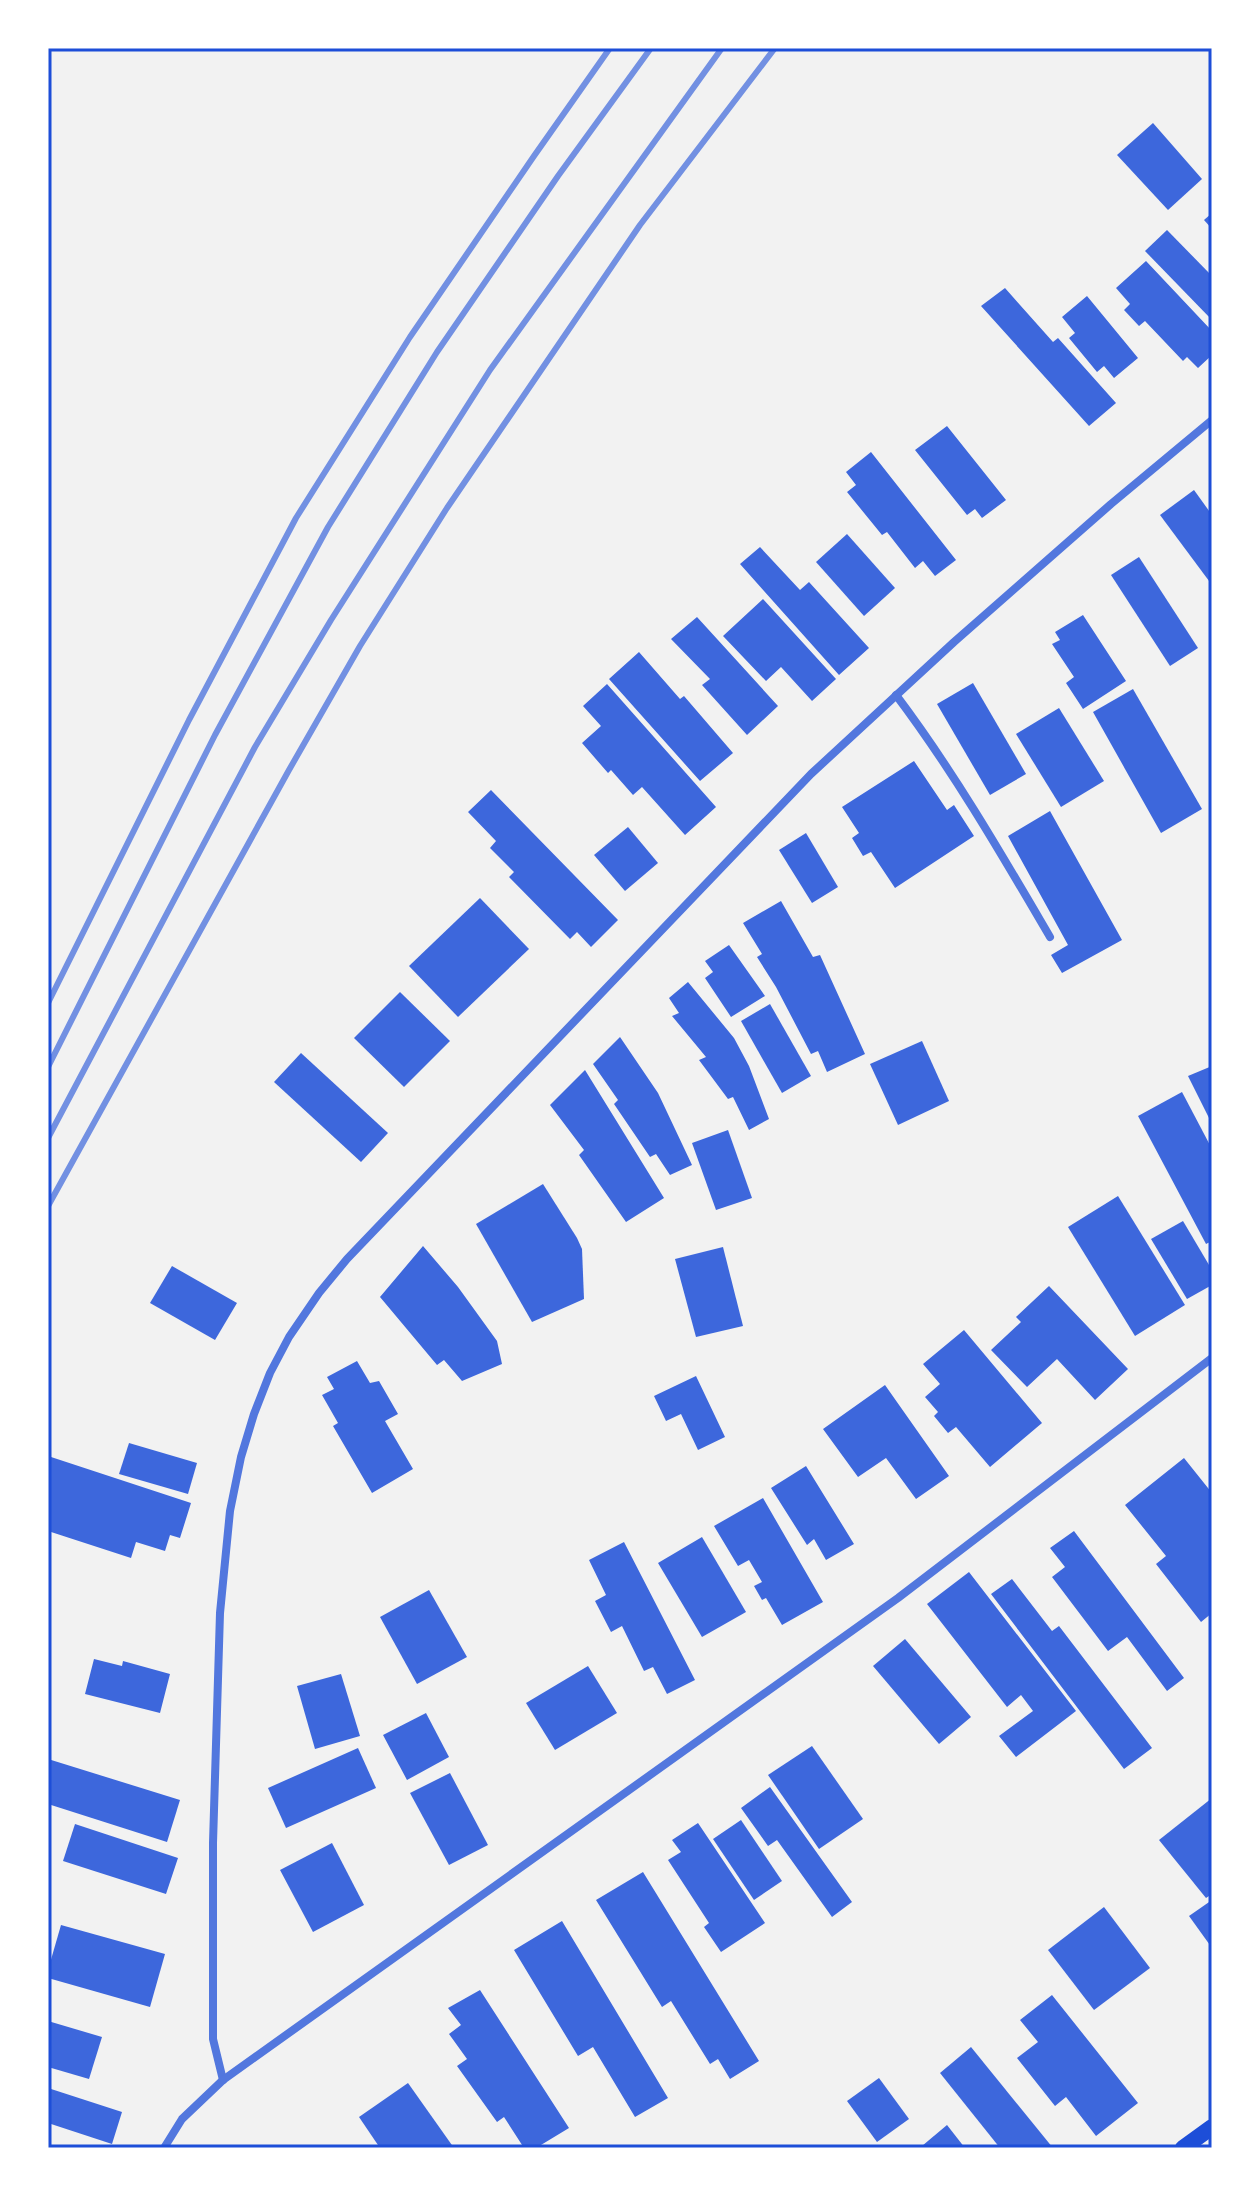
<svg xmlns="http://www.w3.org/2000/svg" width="1260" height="2196" viewBox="0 0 1260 2196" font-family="Commissioner,sans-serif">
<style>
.building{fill:#3d67dc}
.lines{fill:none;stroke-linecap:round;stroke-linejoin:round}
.minor{stroke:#5277de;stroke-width:8}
.secondary{stroke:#1d4ed8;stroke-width:16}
.rail{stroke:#7290e2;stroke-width:6}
.neatline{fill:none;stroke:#1d4ed8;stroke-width:3}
</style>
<rect width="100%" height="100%" fill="#f2f2f2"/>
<g class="building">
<polygon points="1153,123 1202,179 1168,210 1117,155"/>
<polygon points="1212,213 1212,229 1204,220"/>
<polygon points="1167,230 1212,276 1212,320 1145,251"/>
<polygon points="1146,261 1212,331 1212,355 1198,368 1187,357 1183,361 1145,321 1139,326 1124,310 1130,304 1116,288"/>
<polygon points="1005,288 1053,342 1058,338 1116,403 1089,426 981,306"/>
<polygon points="1087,296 1138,358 1114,378 1104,366 1097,372 1069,338 1075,333 1062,317"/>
<polygon points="947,426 1006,500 982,518 975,509 967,515 915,450"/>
<polygon points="871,452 956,560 935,576 923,561 915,568 887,532 882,535 847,492 856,485 846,472"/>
<polygon points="1194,490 1212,515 1212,585 1160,515"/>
<polygon points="847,534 895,588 864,616 816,562"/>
<polygon points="760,547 800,590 809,582 869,648 839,675 740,564"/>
<polygon points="1139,557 1198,648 1170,666 1111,575"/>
<polygon points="763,599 836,679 812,701 781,667 766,681 723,636"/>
<polygon points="1083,615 1126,681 1083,709 1066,683 1074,677 1052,644 1060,640 1055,632"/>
<polygon points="697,617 778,706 747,735 702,685 710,679 671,639"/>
<polygon points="639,652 680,699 684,696 733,753 700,781 609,679"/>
<polygon points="973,683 1026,774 990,795 937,704"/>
<polygon points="607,684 716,807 685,835 642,787 633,795 611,770 608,773 582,743 601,726 583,706"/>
<polygon points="1133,689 1202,809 1161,833 1093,712"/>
<polygon points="1059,708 1104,781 1061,807 1016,734"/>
<polygon points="914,761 947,810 954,805 974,836 895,888 871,852 863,856 852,838 859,833 842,807"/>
<polygon points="491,790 618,920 591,947 577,932 570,939 509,877 514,872 490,848 496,841 468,812"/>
<polygon points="1050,811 1122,940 1062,973 1051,955 1068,945 1008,836"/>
<polygon points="628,827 658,863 625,891 594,855"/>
<polygon points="806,833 838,887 812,903 779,850"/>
<polygon points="480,898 529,949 458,1017 409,966"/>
<polygon points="781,901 813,957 820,955 865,1054 827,1072 818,1051 811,1054 776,987 757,957 762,954 743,923"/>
<polygon points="729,945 765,996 731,1017 705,978 713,972 705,961"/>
<polygon points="688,982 734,1038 749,1066 769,1119 749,1130 733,1097 728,1099 699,1060 706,1057 672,1016 679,1013 669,998"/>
<polygon points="400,992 450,1041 404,1087 354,1038"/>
<polygon points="770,1004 811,1076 782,1093 741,1021"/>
<polygon points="620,1037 658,1093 692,1165 670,1175 656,1154 650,1157 614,1104 618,1100 593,1064"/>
<polygon points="922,1041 949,1101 898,1125 870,1064"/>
<polygon points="301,1053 388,1133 361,1162 274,1082"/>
<polygon points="1212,1066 1212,1124 1188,1076"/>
<polygon points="585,1070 664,1198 626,1222 579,1155 584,1150 550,1105"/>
<polygon points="1182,1092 1212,1149 1212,1241 1206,1244 1138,1116"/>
<polygon points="728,1130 752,1198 716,1210 692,1143"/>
<polygon points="543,1184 577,1238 582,1249 584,1299 532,1322 476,1224"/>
<polygon points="1118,1196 1185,1305 1135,1336 1068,1227"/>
<polygon points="1183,1221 1212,1270 1212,1285 1187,1299 1151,1239"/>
<polygon points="423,1246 458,1287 497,1341 502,1364 462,1381 444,1360 437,1365 380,1297"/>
<polygon points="723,1247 743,1326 696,1337 675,1259"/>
<polygon points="172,1266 237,1303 215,1340 150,1303"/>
<polygon points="1049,1286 1128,1369 1095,1400 1057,1359 1027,1387 991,1350 1021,1322 1016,1317"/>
<polygon points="964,1330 1042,1423 990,1467 956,1427 948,1433 934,1416 938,1412 925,1397 940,1384 923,1364"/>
<polygon points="357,1361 370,1383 379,1381 398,1414 385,1421 413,1469 372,1493 333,1426 338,1423 322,1395 334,1389 327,1377"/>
<polygon points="696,1376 725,1437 698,1450 681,1414 666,1421 654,1396"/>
<polygon points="885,1385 949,1476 916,1499 886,1458 858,1477 823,1429"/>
<polygon points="129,1443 197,1463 188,1494 119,1474"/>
<polygon points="48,1456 191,1503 180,1538 170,1535 165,1551 136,1542 131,1558 48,1531"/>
<polygon points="1184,1458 1212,1493 1212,1613 1201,1622 1156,1564 1166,1556 1125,1505"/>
<polygon points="806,1466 854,1544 826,1560 814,1539 807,1545 771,1488"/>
<polygon points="763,1498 823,1602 782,1625 766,1598 762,1600 754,1586 762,1582 749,1560 738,1566 714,1526"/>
<polygon points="1074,1531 1184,1678 1167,1691 1127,1637 1108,1651 1052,1577 1065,1567 1050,1548"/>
<polygon points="702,1537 746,1612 702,1637 658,1563"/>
<polygon points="624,1542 695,1680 667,1694 653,1667 644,1671 622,1626 611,1632 595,1601 606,1595 589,1560"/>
<polygon points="969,1572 1076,1711 1016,1757 999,1736 1033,1711 1021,1695 1007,1707 927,1604"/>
<polygon points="1012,1579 1052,1631 1059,1626 1152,1748 1124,1769 991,1594"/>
<polygon points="429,1590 467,1657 417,1684 380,1617"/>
<polygon points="905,1639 971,1717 939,1744 873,1666"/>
<polygon points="94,1659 122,1666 123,1661 170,1674 160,1713 85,1694"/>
<polygon points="588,1666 617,1713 555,1750 526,1703"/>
<polygon points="341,1674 360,1736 315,1749 297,1686"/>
<polygon points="426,1713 449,1757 407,1780 383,1735"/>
<polygon points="812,1746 863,1819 819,1849 768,1775"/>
<polygon points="358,1748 376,1788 286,1828 268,1788"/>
<polygon points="48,1759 180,1800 167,1842 48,1804"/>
<polygon points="450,1773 488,1845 449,1865 410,1793"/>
<polygon points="770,1787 852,1902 832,1917 777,1840 768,1846 741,1808"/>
<polygon points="1212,1798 1212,1894 1206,1898 1159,1840"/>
<polygon points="741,1820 782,1881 754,1900 713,1839"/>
<polygon points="698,1823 765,1923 721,1952 704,1927 709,1923 668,1860 681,1852 672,1840"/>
<polygon points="75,1824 178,1858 166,1894 63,1861"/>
<polygon points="332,1843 364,1905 313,1932 280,1870"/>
<polygon points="643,1872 759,2061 730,2079 718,2059 710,2064 671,2001 662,2007 596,1900"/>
<polygon points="1212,1900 1212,1948 1189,1916"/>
<polygon points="1104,1907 1150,1968 1094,2010 1048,1950"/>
<polygon points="562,1921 668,2098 635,2117 593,2047 578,2056 514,1950"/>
<polygon points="61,1925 165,1954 150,2007 48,1978 48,1970"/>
<polygon points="480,1990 569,2128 536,2148 524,2148 504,2117 497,2122 457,2066 467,2059 449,2034 461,2025 448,2008"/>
<polygon points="1052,1995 1138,2103 1096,2136 1066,2097 1055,2106 1017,2058 1038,2042 1020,2020"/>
<polygon points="48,2021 102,2037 89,2079 48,2067"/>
<polygon points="971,2047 1053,2148 1000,2148 940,2073"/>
<polygon points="879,2078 909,2119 877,2142 847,2101"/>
<polygon points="408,2083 454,2148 380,2148 359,2117"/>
<polygon points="48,2088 122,2112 112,2144 48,2123"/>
<polygon points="947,2125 965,2148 924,2148 922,2146"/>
</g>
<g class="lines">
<g class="minor">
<path d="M896,695C954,772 1002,855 1050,937"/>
<polyline points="223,2080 213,2039 213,1843 220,1613 230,1511 241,1457 254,1414 270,1373 289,1337 319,1293 347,1259 811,774 954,642 1111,504 1212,420"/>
<polyline points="164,2148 182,2119 223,2080 898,1598 1212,1358"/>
</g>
<polyline class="secondary" points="1183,2148 1212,2127"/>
<g class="rail">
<polyline points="48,1003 189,720 296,518 410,337 534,156 610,48"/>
<polyline points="48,1067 215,735 328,527 437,352 558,176 651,48"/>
<polyline points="48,1138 255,747 331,620 490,370 722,48"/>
<polyline points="48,1206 289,770 360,646 447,508 640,225 775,48"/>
</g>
</g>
<rect width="1260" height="2196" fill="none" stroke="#ffffff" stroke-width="100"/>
<rect x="50" y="50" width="1160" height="2096" class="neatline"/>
</svg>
